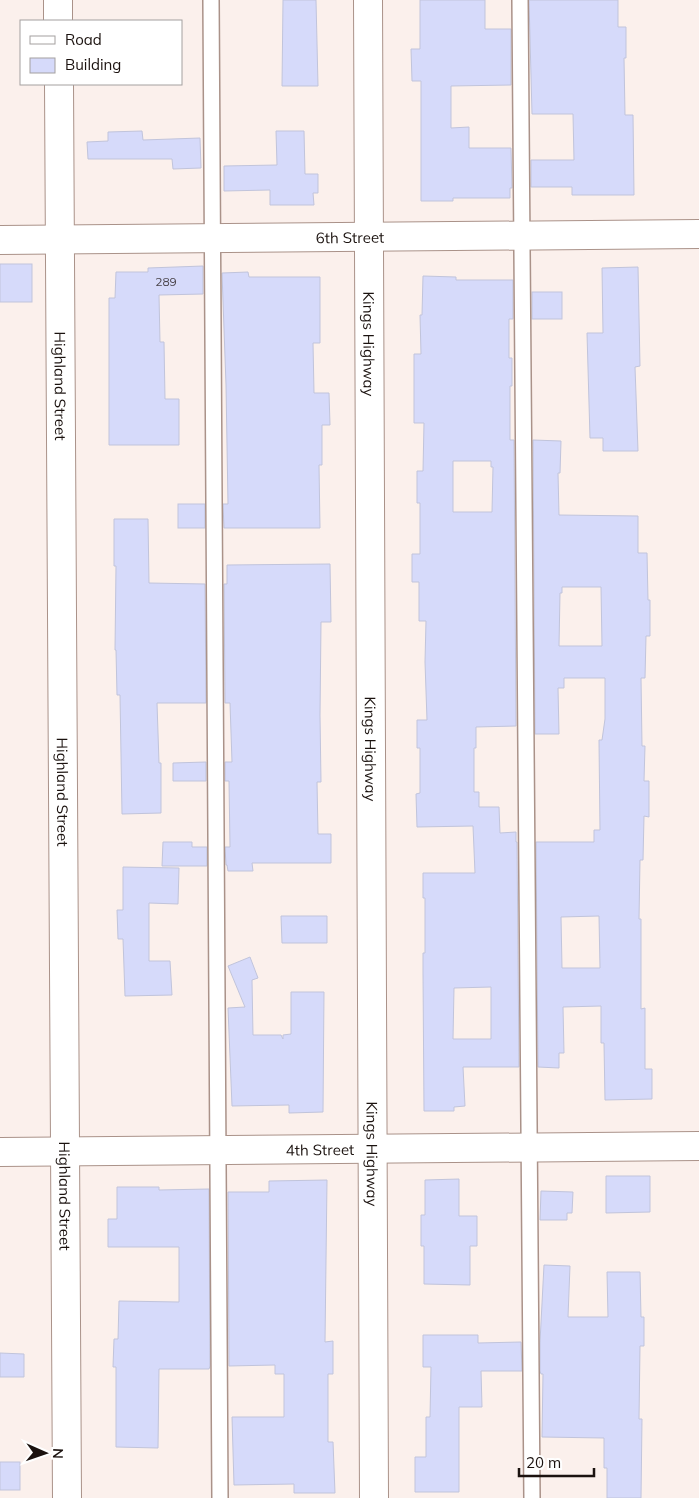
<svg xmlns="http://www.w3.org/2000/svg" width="699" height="1498" viewBox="0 0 699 1498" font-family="Mulish,sans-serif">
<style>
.building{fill:#d6dafa;stroke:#c1c4db;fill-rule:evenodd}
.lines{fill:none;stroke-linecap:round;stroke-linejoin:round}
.lane-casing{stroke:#aa9289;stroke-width:18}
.street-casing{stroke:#aa9289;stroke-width:30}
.lane{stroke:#fff;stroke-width:15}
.street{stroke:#fff;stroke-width:28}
.labels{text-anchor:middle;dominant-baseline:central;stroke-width:4;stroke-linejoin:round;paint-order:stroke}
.number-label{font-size:12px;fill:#4a444a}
.street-label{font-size:15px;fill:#1b120f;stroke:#fff}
</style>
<rect width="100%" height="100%" fill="#fbf0ec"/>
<g class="building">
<polygon points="283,0 316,0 318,86 282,86"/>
<polygon points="420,0 485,0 485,29 511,29 511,85 451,86 451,128 469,127 469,148 511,148 512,188 510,188 510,198 453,198 453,201 421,201 421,81 412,81 411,49 420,49"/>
<polygon points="529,0 618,0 618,27 626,27 626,58 624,58 625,115 633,115 634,195 572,195 572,187 531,187 531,160 574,160 573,114 532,114"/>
<polygon points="142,131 143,140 200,138 201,168 173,169 172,159 88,159 87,142 108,141 108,132"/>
<polygon points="276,131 304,131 305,174 318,174 318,193 313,193 314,205 270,205 270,190 224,191 224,166 277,165"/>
<rect x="0" y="264" width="32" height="38"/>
<polygon points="203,266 203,294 159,295 160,342 164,342 165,399 179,399 179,445 109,445 109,298 115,298 116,272 148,272 148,268"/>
<polygon points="638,267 640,366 635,367 638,451 603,451 603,438 590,438 587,333 603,333 602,268"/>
<polygon points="248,272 249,277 320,277 320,343 313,343 314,393 329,393 330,425 322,425 322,465 319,465 320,528 224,528 223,504 228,504 226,385 222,273"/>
<path d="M423,276L456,277V280H513V319H509V358H512V386H510V440H514L516,726L476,727V748H474V792H479V807H499L500,833L516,832V842H517L519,1067H463L465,1106L454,1107V1111H424L423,973V953H425V898H423V873H475L473,826L417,827L416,794L420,793V748H417V720H427L425,662L426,621H419V582H412V554H420V503H417V471H423L424,423H414V354H421L420,315H422ZM453,461H491V467H493L492,512H453ZM491,987V1039H453L454,988Z"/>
<rect x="532" y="292" width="30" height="27"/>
<path d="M533,440L561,441L560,473H558L559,515L638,516V553H647L648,600H650V636H646L645,678H641L642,746H645L644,781H649V817L644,816L643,860H640L639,919H641V1009L645,1008V1069H652V1099L605,1100L604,1043H601V1006L563,1007L564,1053H559V1068L538,1067L536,842H594V830H600L599,740H602L605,719V678H564V688H558L559,734H535ZM562,587H601L602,646H559L560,593H562ZM599,916L600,968H562L561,917Z"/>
<rect x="178" y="504" width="27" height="24"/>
<polygon points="114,519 148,519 149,583 205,584 206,703 157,703 159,763 161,763 161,813 122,814 120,695 117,695 116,650 115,650 116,566 114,566"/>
<polygon points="330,564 331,622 321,622 320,715 321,782 317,782 318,834 331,834 331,863 252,863 253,871 228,871 227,865 226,865 225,847 230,847 229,781 225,781 225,762 232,762 230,703 225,703 224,584 227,584 227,565"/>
<polygon points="206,762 206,781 173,781 173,763"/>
<polygon points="163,842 192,842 192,847 207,847 207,866 162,866"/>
<polygon points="123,867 179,868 178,904 149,903 149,961 170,961 172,995 125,996 123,939 118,939 117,910 123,910"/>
<polygon points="281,916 327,916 327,943 282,943"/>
<polygon points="250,957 258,978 252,980 253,1035 281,1035 283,1039 283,1035 291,1034 291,992 324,992 323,1112 289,1113 289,1105 232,1106 228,1008 245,1007 228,966"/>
<polygon points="606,1176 650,1176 650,1212 606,1213"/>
<polygon points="459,1179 459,1216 477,1216 477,1246 470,1246 470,1285 424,1284 424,1246 421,1246 421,1215 425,1215 425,1180"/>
<polygon points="327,1180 325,1342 333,1341 333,1374 328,1374 328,1442 333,1442 335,1493 294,1493 294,1484 234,1485 232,1417 284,1417 284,1374 275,1374 275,1365 229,1366 228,1192 269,1192 269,1181"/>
<polygon points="117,1187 159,1187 159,1190 209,1189 210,1366 209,1369 159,1369 158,1448 116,1447 116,1367 113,1367 114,1339 118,1339 119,1301 179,1302 179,1247 108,1247 108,1219 117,1219"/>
<polygon points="541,1191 573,1192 572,1213 567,1213 567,1220 540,1220"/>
<polygon points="544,1265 570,1266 568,1317 608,1317 607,1272 640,1272 641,1317 644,1317 644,1346 640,1346 639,1419 642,1419 641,1498 607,1498 607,1468 604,1468 604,1438 542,1437 543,1374 541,1374 540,1371 540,1342"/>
<polygon points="423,1335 478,1335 478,1343 521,1342 522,1371 481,1371 482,1407 459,1407 459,1492 415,1492 415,1457 426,1457 426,1417 430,1417 431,1367 423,1367"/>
<polygon points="0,1353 24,1354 24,1377 0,1377"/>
<rect x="0" y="1462" width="20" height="28"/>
</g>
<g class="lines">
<defs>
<g id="lane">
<polyline points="211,0 220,1498"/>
<polyline points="520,0 532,1498"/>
</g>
<g id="street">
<polyline points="58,0 58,21"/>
<path id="s1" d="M368,0L374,1498"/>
<path id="s2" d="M59,84L67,1498"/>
<path id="s3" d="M0,240L699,234"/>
<path id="s4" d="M0,1152L699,1146"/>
</g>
</defs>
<use href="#lane" class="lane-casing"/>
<use href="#street" class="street-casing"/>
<use href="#lane" class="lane"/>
<use href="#street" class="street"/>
</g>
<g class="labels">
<g class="number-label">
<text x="166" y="281">289</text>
</g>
<g class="street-label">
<text stroke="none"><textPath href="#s3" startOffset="350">6th Street</textPath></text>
<text stroke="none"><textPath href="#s1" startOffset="344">Kings Highway</textPath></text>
<text stroke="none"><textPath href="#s2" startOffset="302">Highland Street</textPath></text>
<text stroke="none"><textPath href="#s1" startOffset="749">Kings Highway</textPath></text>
<text stroke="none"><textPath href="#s2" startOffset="708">Highland Street</textPath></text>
<text stroke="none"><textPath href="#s4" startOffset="320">4th Street</textPath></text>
<text stroke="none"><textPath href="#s1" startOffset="1154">Kings Highway</textPath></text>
<text stroke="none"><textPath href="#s2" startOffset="1112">Highland Street</textPath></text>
</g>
</g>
<rect x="20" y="20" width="162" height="65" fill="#ffffff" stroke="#a4a09f"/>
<rect x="30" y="36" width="25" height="8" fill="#ffffff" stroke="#a4a09f"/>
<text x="65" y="45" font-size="15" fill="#1b120f">Road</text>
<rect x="30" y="58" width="25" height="15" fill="#d6dafa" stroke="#a4a09f"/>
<text x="65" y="70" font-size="15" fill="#1b120f">Building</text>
<g transform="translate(45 1453) rotate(92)" stroke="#ffffff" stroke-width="4" paint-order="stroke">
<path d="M0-4L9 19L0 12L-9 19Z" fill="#1b120f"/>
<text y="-8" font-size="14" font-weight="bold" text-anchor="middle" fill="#1b120f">N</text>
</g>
<path d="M519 1468v8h75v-8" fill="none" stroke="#1b120f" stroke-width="2.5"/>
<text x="526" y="1468" font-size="15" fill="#1b120f" stroke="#ffffff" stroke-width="4" paint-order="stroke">20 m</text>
</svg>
